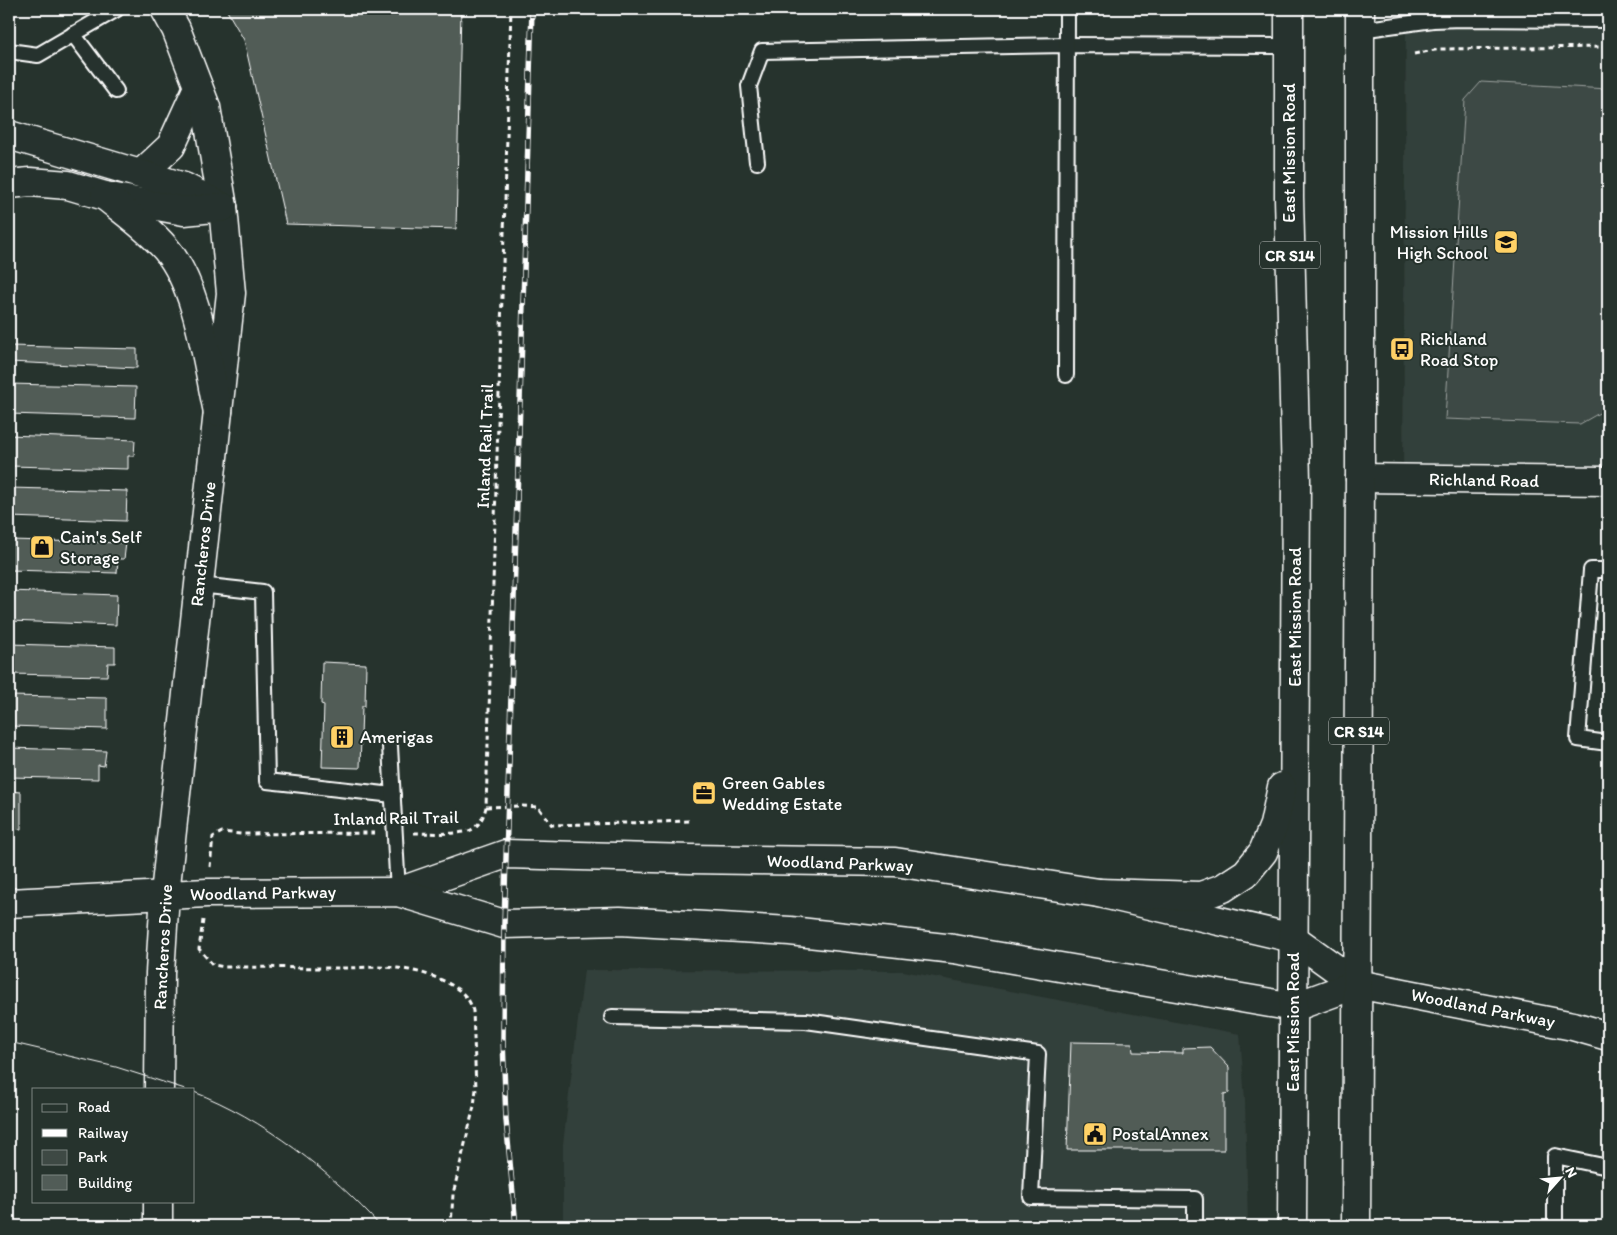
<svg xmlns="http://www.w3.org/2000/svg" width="1617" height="1235" viewBox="0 0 1617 1235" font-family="Itim,sans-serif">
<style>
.built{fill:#333f3a}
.green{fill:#3e4944;stroke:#9ea4a2}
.building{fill:#515c57;stroke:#fff}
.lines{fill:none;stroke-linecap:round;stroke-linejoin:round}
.service-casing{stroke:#fff;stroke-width:18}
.minor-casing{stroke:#fff;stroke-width:31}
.tertiary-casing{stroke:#fff;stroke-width:31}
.secondary-casing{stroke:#fff;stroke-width:31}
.primary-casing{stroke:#fff;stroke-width:31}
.motorway-casing{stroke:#fff;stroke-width:31}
.path{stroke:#fff;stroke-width:3;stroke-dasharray:5 4;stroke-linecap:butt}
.service{stroke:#26332d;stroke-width:14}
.minor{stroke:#26332d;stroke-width:28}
.tertiary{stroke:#26332d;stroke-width:28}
.secondary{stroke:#26332d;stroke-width:28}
.primary{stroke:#26332d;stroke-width:28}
.motorway{stroke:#26332d;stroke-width:28}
.tram{stroke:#fff;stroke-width:1}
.rail-casing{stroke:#fff;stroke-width:5.5}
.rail{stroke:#26332d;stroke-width:4;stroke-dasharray:11;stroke-linecap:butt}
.labels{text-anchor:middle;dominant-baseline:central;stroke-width:4;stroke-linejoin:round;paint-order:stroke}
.shield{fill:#26332d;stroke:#bec2c0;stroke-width:1}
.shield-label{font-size:16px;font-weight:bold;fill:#fff}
.street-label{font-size:18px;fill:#fff;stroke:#26332d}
.poi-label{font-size:18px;fill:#fff;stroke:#26332d;text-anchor:start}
</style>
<rect width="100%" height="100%" fill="#26332d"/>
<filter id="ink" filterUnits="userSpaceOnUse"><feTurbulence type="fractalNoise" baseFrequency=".02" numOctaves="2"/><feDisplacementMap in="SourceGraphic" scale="10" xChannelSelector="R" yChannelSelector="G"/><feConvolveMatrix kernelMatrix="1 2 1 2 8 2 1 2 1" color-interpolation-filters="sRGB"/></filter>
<g filter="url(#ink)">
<g class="built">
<polygon points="1406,9 1608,9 1608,476 1403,479"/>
<polygon points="584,970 903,971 1240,1034 1245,1100 1248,1226 563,1226 563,1144"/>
</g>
<polygon class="green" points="1481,82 1608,89 1608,408 1580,424 1445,419 1465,100"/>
<g class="building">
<polygon points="226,9 461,9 456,229 286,224 244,40"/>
<polygon points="9,346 137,349 137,368 9,362"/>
<polygon points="9,384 136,387 135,418 9,414"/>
<polygon points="9,435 135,440 134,456 128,456 128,469 9,466"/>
<polygon points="9,488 127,491 126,521 9,517"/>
<polygon points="9,540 126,543 124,559 118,559 117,573 9,570"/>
<polygon points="9,591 117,595 116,625 9,621"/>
<polygon points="9,644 115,647 115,663 108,663 107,676 9,674"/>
<polygon points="322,662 366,664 365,706 362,706 360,768 322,767 324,705 321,704"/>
<polygon points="9,696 107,698 107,729 9,726"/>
<polygon points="9,748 106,751 104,766 98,765 98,779 9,777"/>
<polygon points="9,791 21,792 21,829 9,828"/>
<polygon points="1071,1042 1132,1043 1133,1052 1183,1053 1183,1048 1210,1047 1229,1067 1229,1093 1224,1094 1224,1150 1067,1150"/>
</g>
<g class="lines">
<defs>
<g id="service">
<polyline points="1360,30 1433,20 1461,19 1608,20"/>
<polyline points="73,34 116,91"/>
<polyline points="9,51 38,55 117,9"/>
<polyline points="757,162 749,86 762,51 1067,45 1289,46"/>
<polyline points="1066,375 1067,9"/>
<polyline points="1608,570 1591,570 1578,739 1608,743"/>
<polyline points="199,585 263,592 267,781 393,795"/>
<polyline points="390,746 398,892"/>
<polyline points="612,1017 806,1021 1038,1054 1031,1197 1195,1199 1195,1226"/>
<polyline points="1555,1226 1555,1156 1608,1167"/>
</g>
<polyline id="minor" points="1360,478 1608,481"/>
<g id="tertiary">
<polyline points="159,1089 160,973 165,894"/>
<polyline points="158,1226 158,1201"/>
</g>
<g id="secondary">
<polyline points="141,174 171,146 198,87"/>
<polyline points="398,892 506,854 690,859 895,862 1099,893 1293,938 1357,984 1573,1026 1608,1036"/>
<polyline points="165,894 231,293 223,207 206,107 176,29 165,9"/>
<polyline points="9,903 207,893 398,892 504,924 620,921 790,931 954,949 1294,1007 1357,984"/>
</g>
<g id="primary">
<polyline points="1289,9 1289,197 1296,481 1292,1226"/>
<polyline points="1099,893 1201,896 1223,888 1246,873 1263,852 1274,825 1282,787"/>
<polyline points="1356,1226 1360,478 1360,9"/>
</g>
<g id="motorway">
<polyline points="9,135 184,187 223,207"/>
<polyline points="9,184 30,182 68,185 105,196 184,211 223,207"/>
<path d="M105,196C126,213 148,228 166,249C199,288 207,363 218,412"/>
</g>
</defs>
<use href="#service" class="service-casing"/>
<use href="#minor" class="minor-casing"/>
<use href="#tertiary" class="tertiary-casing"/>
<use href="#secondary" class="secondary-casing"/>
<use href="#primary" class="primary-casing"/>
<use href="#motorway" class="motorway-casing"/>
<g class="path">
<polyline points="1414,54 1440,49 1608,47"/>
<polyline points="486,807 522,806 538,807 552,825 693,821"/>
<path d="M414,833C427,833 461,835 471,830C480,825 484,816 486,807L511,9"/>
<polyline points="210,867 213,837 222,832 241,834 375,833"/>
<path d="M203,920L199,949L213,965L225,967C263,967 301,968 340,968C359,968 379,966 397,968C422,971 467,983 473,1011L476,1089L474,1106L453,1194L451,1226"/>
</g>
<use href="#service" class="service"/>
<use href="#minor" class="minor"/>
<use href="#tertiary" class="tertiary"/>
<use href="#secondary" class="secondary"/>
<use href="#primary" class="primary"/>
<use href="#motorway" class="motorway"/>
<g class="tram">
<polyline points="9,1042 116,1067 185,1089"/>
<path d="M194,1092C261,1117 333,1173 380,1226"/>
</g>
<defs>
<polyline id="rail" points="516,1226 506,1120 503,1040 504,924 532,9"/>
</defs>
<use href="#rail" class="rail-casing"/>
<use href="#rail" class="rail"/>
</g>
</g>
<defs>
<symbol id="school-square" viewBox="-11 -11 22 22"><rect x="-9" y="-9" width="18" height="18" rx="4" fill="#ffd166" stroke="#26332d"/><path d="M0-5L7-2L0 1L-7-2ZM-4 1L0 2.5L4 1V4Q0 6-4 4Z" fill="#111"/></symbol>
<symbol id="bus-square" viewBox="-11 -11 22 22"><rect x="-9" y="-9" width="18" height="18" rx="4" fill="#ffd166" stroke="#26332d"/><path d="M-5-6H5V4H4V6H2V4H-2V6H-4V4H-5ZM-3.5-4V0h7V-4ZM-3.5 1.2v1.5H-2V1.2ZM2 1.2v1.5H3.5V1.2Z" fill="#111"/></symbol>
<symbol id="shop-square" viewBox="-11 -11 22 22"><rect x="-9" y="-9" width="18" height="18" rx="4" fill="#ffd166" stroke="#26332d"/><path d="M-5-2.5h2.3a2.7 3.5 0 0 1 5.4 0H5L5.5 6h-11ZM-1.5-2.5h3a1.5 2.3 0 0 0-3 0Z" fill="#111"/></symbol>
<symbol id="building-square" viewBox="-11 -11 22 22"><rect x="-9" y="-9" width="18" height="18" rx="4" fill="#ffd166" stroke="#26332d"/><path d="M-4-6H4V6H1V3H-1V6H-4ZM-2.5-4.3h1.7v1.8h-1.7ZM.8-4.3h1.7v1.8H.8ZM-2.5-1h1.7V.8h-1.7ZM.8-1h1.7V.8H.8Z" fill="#111"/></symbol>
<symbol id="office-square" viewBox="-11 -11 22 22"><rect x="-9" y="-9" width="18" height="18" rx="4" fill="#ffd166" stroke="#26332d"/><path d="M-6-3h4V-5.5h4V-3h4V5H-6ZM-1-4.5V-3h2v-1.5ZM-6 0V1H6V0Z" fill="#111"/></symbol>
<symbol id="civic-square" viewBox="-11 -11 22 22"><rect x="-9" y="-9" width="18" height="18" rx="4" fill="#ffd166" stroke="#26332d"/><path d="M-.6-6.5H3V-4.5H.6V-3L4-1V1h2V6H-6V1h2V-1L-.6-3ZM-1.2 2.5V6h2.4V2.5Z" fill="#111"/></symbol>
</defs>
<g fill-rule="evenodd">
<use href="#school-square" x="1492" y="228" width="28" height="28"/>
<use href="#bus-square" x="1388" y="335" width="28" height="28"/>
<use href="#shop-square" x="28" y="533" width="28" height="28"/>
<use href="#building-square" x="328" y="723" width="28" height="28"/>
<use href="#office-square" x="690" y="779" width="28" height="28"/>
<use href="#civic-square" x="1081" y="1120" width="28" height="28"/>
</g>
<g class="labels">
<g class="shield">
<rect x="1260" y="241.5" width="60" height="27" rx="4"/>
<rect x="1329" y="717.5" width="60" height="27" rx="4"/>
</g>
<g class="shield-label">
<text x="1290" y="255">CR S14</text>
<text x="1359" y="731">CR S14</text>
</g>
<g class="street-label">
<text transform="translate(1289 153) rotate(-90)">East Mission Road</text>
<text transform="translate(485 446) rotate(-88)">Inland Rail Trail</text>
<text transform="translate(1484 480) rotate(1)">Richland Road</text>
<text transform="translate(203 544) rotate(-84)">Rancheros Drive</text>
<text transform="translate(1295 617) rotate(-90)">East Mission Road</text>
<text transform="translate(396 818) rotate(-1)">Inland Rail Trail</text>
<text transform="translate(840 863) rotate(2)">Woodland Parkway</text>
<text transform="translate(263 893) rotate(-1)">Woodland Parkway</text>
<text transform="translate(163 947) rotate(-87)">Rancheros Drive</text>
<text transform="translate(1483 1008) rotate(11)">Woodland Parkway</text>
<text transform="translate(1293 1022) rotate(-90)">East Mission Road</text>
</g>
<g class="poi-label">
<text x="1488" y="232" text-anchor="end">Mission Hills<tspan x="1488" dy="21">High School</tspan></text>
<text x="1420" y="339">Richland<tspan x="1420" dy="21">Road Stop</tspan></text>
<text x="60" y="537">Cain's Self<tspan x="60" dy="21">Storage</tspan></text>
<text x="360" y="737">Amerigas</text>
<text x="722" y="783">Green Gables<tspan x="722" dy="21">Wedding Estate</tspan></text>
<text x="1112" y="1134">PostalAnnex</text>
</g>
</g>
<rect width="1617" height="1235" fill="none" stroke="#26332d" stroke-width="30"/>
<rect x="15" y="15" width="1587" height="1205" fill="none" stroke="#fff" stroke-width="2" filter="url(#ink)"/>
<rect x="32" y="1088" width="162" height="115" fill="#26332d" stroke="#7d8581"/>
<rect x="42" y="1104" width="25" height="8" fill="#26332d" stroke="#7d8581"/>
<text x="78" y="1112" font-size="15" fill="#ffffff">Road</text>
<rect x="42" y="1129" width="25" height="8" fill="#ffffff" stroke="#7d8581"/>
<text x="78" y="1138" font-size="15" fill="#ffffff">Railway</text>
<rect x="42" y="1150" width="25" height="15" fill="#3e4944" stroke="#7d8581"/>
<text x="78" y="1162" font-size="15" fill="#ffffff">Park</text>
<rect x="42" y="1175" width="25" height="15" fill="#515c57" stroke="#7d8581"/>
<text x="78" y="1188" font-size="15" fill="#ffffff">Building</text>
<g transform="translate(1560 1178) rotate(63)" stroke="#26332d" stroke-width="4" paint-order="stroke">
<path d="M0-4L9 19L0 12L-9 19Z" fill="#ffffff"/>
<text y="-8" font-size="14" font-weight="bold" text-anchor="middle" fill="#ffffff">N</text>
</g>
</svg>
